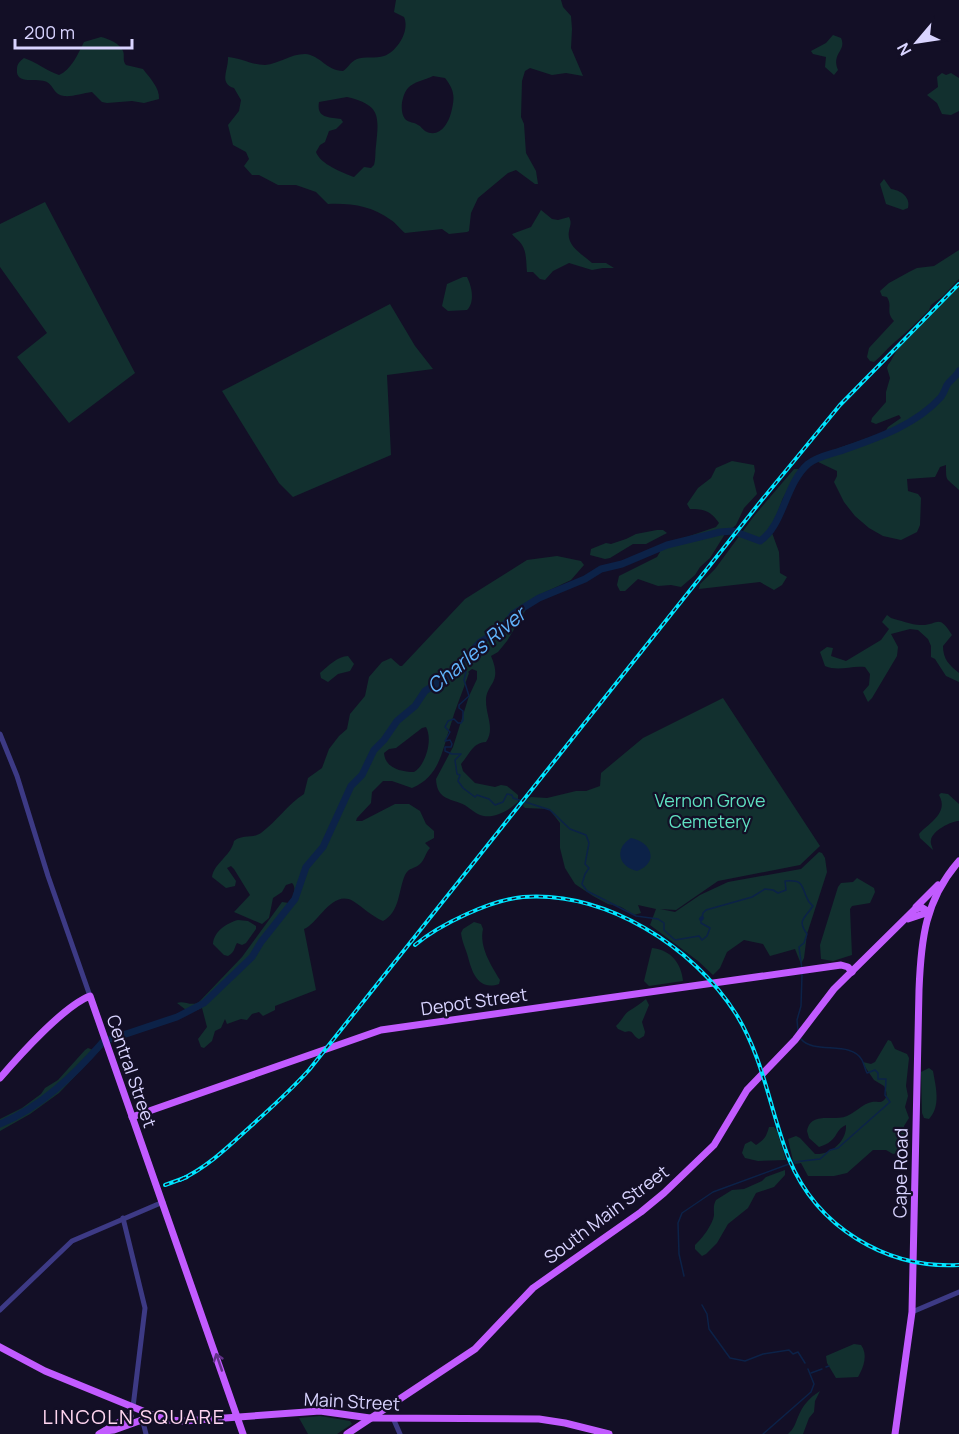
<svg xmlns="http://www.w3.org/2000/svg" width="959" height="1434" viewBox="0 0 959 1434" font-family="Manrope,sans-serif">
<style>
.green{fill:#12302f;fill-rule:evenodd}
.water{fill:#0c2248}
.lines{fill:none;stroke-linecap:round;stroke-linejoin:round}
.stream{stroke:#0c2248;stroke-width:1.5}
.canal{stroke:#0c2248;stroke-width:4}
.river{stroke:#0c2248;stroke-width:7}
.minor{stroke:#3d3a85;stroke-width:5}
.major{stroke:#c25bff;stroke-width:7}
.rail-casing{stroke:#00e5ff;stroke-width:4}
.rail{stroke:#130f26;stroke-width:1.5;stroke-dasharray:4.5;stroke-linecap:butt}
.oneway{stroke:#623188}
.labels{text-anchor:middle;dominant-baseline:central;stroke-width:4.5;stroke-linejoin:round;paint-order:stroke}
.park-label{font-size:18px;fill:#5fe0c0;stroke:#130f26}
.street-label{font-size:18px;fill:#d9d4ff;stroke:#130f26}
.water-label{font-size:20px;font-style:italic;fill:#62b6ff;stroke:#130f26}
.neighbourhood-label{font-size:20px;letter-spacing:1.5px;fill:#ffd6f0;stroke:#130f26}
</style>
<rect width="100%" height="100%" fill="#130f26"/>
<g class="green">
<path d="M396,0H561L563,7L571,16L572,29L571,48L583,76L566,73L552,75L530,68L525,71L522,81L521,117L524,124L526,153L536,171L538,184H535L516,170L508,173L478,198L471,213L469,231L467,232L449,234L442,229L405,233C400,229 396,223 391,220C372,206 351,203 328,204L316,192L296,185H278L259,175H252L244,166L249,159L246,152L233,145L228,125L239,111L241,100L234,88C218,83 229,69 228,57C241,58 252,65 265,65C279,64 290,54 305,54C320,55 327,71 343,71C348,68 350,62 357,59C364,56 376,59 384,56C398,51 410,30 404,17L394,12ZM433,76L445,78C455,91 455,97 451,113C448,124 439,139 425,131C422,129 421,126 418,125C414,122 409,123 405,119C399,111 402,95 408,88C413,82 425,80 433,76ZM347,97C381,105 379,116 376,146C375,152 376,158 374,165L371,168L364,167L354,177C343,173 320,164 316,152L320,145L325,142L329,131L336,129L343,122L341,119C330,117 316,119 319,102Z"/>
<path d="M833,35L841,38C847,51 831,53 838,70L834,75L825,67L826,57L813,54L811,51L826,43Z"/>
<path d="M101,37C109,39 119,43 123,51C125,56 122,60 126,65L143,69C149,77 160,88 159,99L144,103L132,101L107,103L102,102L92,92C83,93 72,97 64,96C54,95 54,86 47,82C38,77 15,86 17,69C17,64 20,61 24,58C36,62 47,71 59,75C71,70 78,54 84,42Z"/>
<polygon points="942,73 946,75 951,73 959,78 959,111 951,115 942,114 937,103 927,95 938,87 937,77"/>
<path d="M884,179L891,189C900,190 911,197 908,208L903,210L886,204L880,184Z"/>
<polygon points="45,202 135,373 69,423 17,357 47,333 0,267 0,224"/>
<path d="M541,210L552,219L558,220L569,217C572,223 570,225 569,231C566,246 582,254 592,263H606L614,268H603L592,270L569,263L553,271L545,280L540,279L533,272H527C526,263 527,253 522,245C519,240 515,238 512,234L531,227Z"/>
<path d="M959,250V279L943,296L931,305L929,310C918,321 908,331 896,341C888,347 882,356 874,362L870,361L867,357L869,348L894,321C885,311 893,307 887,297L882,296L880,291L889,283L909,272L917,268L934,266Z"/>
<path d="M463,277H467C472,287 475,302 467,310L448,311L442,306L447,284Z"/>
<path d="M959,286V490C946,477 946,483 946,465L940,467L935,477L907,479L908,491L918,494L921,498L920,525L917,532L901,540L883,536L869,528L855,516L844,502L834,482L837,476V471L814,460L813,457L885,432L888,427L901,418L899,415L876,424L871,422L872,418L886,402V392L890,378L887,368L888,365C893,359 895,351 901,345C921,326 938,304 959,286Z"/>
<polygon points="390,304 415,346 433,369 387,375 391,455 293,497 279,483 222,391"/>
<path d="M732,461L754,465L755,471L753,478L757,494L744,508L736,525L725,534L710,558L700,567L695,575L681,587L671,585L658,586L638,579L625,591H620L617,585L619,576L657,557L660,552V546L716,527L719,523C711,511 704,509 690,509L687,504L698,488L711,478L716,468Z"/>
<polygon points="794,469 798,469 799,472 783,498 771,530 779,552 780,573 787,577 782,585 774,590 760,582 699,589 700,584 715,569 754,516"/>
<polygon points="657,530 663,530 667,533 646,544 633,544 610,558 605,559 590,555 591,549 606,543 611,544 626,539 636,534"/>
<path d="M557,556L581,561L584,565L571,580L533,598L507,641L498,652L491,656C503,684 486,683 486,701C486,716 495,729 486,742C472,743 470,754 461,764L463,771L475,783L495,787L501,785L507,786L518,795V802C509,810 493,820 480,815C473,812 467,805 460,803C446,798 437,797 436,779L453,747L469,696L477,679V671L472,669L468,672L469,673C463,691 455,709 450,727C442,752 439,777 412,788L392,781H383L372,792L371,803L357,818L356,821H362L395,804H409L420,811L426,824L434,831V838L425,843L430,848C426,852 424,861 420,864C415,869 409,867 405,875C398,891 400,912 383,921C371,916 363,907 353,901C332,889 318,924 304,929L316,990L275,1006V1010L263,1016L259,1012L252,1014L247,1020L241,1019L227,1024L225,1019L221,1028L215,1031L212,1041L204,1048L201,1047L198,1039L207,1027L202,1008L190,1013L177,1003C184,1000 191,1007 199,1002L242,957L282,902L289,903C293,897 297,888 292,883L286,885L282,892L273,898L269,918L262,924L234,912L250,895L234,869L231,866L227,868L236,881L235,886L226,888L212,877C214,863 231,856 234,841C243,834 252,839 261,833C277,821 287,805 304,794L308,778L322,768L329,749L339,736L347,729L350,714L365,696L369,677L382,662L391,658L400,666H402L465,599L527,560ZM426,727C433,739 426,765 414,772C401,772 385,768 384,753L389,749L396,748L422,728Z"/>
<path d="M887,615L891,618C899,620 912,625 920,625C938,626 938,612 952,635L943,646C943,659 949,665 959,673V682L946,676L935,659L931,657V646L928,639L918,630L910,629L891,634L898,647L897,656L872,698L868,702L863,692L869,685L870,674L865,667C851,665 839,672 825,666L820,652L827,647L833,648L831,656L846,661L881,640L889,629L882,622Z"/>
<path d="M348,656L354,664L350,671L338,674L328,682L321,678L320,673C328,666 338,656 348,656Z"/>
<polygon points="723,698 820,846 800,865 718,881 676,910 660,909 675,912 700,895 728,882 801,869 819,852 822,853 825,858 827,872 807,934 804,958 801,964 795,949 770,956 763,944 744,940 727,952 720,968 713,975 698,961 650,925 656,909 638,905 641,913 634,915 621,907 608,904 593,896 575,884 565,868 560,848 560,823 549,809 525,808 523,806 524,802 531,797 547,798 576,791 586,791 600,786 601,773 643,738"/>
<path d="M941,793L948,794L959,804V821C951,821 932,831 931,840C930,843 932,846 933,850L920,838L919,834C930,822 949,813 939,795Z"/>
<polygon points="857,878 874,888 875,892 870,903 852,906 850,909 852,955 833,961 821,959 820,945 838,887 841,883 853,882"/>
<path d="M238,920L248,921L256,926V929L246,943L242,945L237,943C234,948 235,952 228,956L224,955L213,944C214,931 227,923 238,920Z"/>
<path d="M474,922L481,924L483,929C479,947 491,965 500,980L499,984C478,991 472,972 468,957C466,949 462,942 461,933L463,929Z"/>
<path d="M652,948C671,950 681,963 683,981L649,986L644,981Z"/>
<path d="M646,999L649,1005L642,1022L645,1032L644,1036L639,1039C632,1036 634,1029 625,1032L618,1029L616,1026C621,1022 624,1014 629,1011C635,1007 640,1004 646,999Z"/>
<polygon points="100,1040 102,1040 103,1047 59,1093 30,1114 0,1131 0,1119 22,1108 41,1094 45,1088 58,1080 85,1050 88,1048 93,1050"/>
<path d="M888,1040L891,1041L895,1049L907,1054L909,1058L906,1086L908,1096L905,1107L909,1118L904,1126L907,1135L901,1152L893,1154L886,1150H873L847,1173L834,1176H808L801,1163L795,1164L793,1161L788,1139L796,1136L800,1138L815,1154C831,1155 847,1141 846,1125C834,1130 839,1141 819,1147L809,1138L807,1131C811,1111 833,1122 847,1116C855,1113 862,1104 872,1102C877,1101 881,1104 885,1099C888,1095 886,1090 884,1086L874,1080L863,1064V1062L871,1064L875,1062Z"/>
<path d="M929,1068L933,1071C936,1088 941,1106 929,1119L924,1118L922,1113L921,1072Z"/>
<path d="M769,1127H774L777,1131L786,1160L758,1161L745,1158L742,1153L745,1144L751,1141L756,1145C765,1139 766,1137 769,1127Z"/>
<path d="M785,1170V1175L774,1187L756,1193L748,1208L728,1224L717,1243L706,1254L702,1256L695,1249V1245C702,1239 713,1224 714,1215C714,1208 713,1206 716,1200L732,1190L744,1189L762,1181L766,1177Z"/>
<path d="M854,1344L861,1345C868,1354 864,1367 858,1377L836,1378L827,1363L826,1356Z"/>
<path d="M820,1391L815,1401L814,1412L809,1418L803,1434H788C794,1429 795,1424 798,1417C803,1405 809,1398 820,1391Z"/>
<polygon points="320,1416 350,1421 352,1424 337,1434 308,1434 299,1418"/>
</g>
<path class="water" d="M631,838C651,842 660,862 637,871C618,867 614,848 631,838Z"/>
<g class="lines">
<g class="stream">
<polyline points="461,664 460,669 466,672 464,680 469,696 459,705 459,708 463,711 463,720 461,723 458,723 454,719 448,721 445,727 450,732 445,741 450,740 452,744 451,747 445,747 445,751 452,754 461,754 455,760 457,774 460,775 458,781 463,788 475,797 477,795 489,799 495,805 503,802 507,794 512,795 513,798 550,810 570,829 586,835 589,843 585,864 589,868 585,874 582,884 587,891 636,916 658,919 664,923 664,930 675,940 699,936 702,940 707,936 710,928 701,923 701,919"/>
<path d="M702,918L703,913L706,910L752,897L765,889L773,890L778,893L786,890L785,881C804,879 801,886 807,898C808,902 811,904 813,906C804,919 797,920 807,934L804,943L799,947L802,969"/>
<polyline points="798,1031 797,1020 801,1006 802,974"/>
<path d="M794,1162L820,1159L830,1150L838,1148L890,1102L885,1095L886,1079H878V1073L875,1070L867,1073C865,1069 864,1064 862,1060C851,1040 814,1055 801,1039"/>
<polyline points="684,1276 679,1254 678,1223 682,1213 713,1192 789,1164"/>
<polyline points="702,1305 707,1314 709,1329 730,1358 745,1361 763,1354 789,1350 793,1354 798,1352 805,1363"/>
<polyline points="826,1367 829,1366"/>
<polyline points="811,1373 822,1369"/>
<polyline points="763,1434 811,1392 814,1384 808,1369"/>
</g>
<polyline class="canal" points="701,919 702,918"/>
<g class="river">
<path d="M111,1039L177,1017L204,1003L252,957L261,942L295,899L306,867L323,847L351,786L362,775L374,750L384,740L397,721L415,706L425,691L450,675L480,642L494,634L507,622L513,614L539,598L585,579L601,569L622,564L667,545L720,532L733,531L760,541C784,525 785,484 808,464C818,456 833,454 846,449C880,437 917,424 941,397C944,393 945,389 947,385C950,380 956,377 959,371"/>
<path d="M0,1124C41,1107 73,1076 102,1043"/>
</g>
<g class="minor">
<polyline points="0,734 17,776 48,876 90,996"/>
<polyline points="123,1218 145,1308 133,1407"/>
<polyline points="0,1310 72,1241 163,1202"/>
<polyline points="912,1312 959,1292"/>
<polyline points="142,1418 146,1434"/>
<polyline points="393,1418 400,1434"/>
</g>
<g class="major">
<polyline points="916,907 938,885"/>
<polyline points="908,919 929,912"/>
<path d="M0,1078C19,1056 64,1006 90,996L243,1434"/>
<polyline points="132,1117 381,1030 841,965 848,967 852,972"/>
<polyline points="0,1347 45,1371 155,1416 169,1420 184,1421 320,1411 370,1418 539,1419 565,1423 609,1434"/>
<polyline points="105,1431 114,1430 153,1416"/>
<polyline points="99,1434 130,1416"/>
<polyline points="347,1434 475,1349 533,1288 641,1212 664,1193 714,1145 747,1090 795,1040 834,989 914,910 921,907 929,912"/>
<path d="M895,1434L912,1312L919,990C921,939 925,900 959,861"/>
</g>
<defs>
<g id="rail">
<path d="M415,945C440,924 491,900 523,897C605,891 693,946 736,1014C764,1059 770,1111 789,1159C817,1227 886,1269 959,1265"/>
<path d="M180,1180C208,1167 229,1146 251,1126C271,1108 291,1090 309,1070L761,501L840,405L959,284"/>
<polyline points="165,1185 187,1177"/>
</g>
</defs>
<use href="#rail" class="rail-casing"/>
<use href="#rail" class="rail"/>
</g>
<defs><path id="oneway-shaft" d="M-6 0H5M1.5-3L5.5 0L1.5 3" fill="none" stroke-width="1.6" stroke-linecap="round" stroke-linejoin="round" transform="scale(1.5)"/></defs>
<use class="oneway" href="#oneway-shaft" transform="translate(219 1362) rotate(-109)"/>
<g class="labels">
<g class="park-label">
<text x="710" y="800">Vernon Grove<tspan x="710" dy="21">Cemetery</tspan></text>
</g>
<g class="street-label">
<text transform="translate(474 1001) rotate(-8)">Depot Street</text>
<text transform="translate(132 1071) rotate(71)">Central Street</text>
<text transform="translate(900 1173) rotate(-89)">Cape Road</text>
<text transform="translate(606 1214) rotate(-37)">South Main Street</text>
<text transform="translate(352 1401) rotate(3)">Main Street</text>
</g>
<g class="water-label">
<text transform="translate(476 650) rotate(-40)">Charles River</text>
</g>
<g class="neighbourhood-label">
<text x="134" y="1416">LINCOLN SQUARE</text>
</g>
</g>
<g transform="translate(917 42) rotate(241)" stroke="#130f26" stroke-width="4.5" paint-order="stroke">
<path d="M0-4.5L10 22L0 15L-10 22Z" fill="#d9d4ff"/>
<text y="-9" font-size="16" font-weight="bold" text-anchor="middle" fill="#d9d4ff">N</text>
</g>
<path d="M15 39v9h117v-9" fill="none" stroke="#d9d4ff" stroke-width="3"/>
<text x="24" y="39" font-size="18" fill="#d9d4ff" stroke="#130f26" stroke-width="4.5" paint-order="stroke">200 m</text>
</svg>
